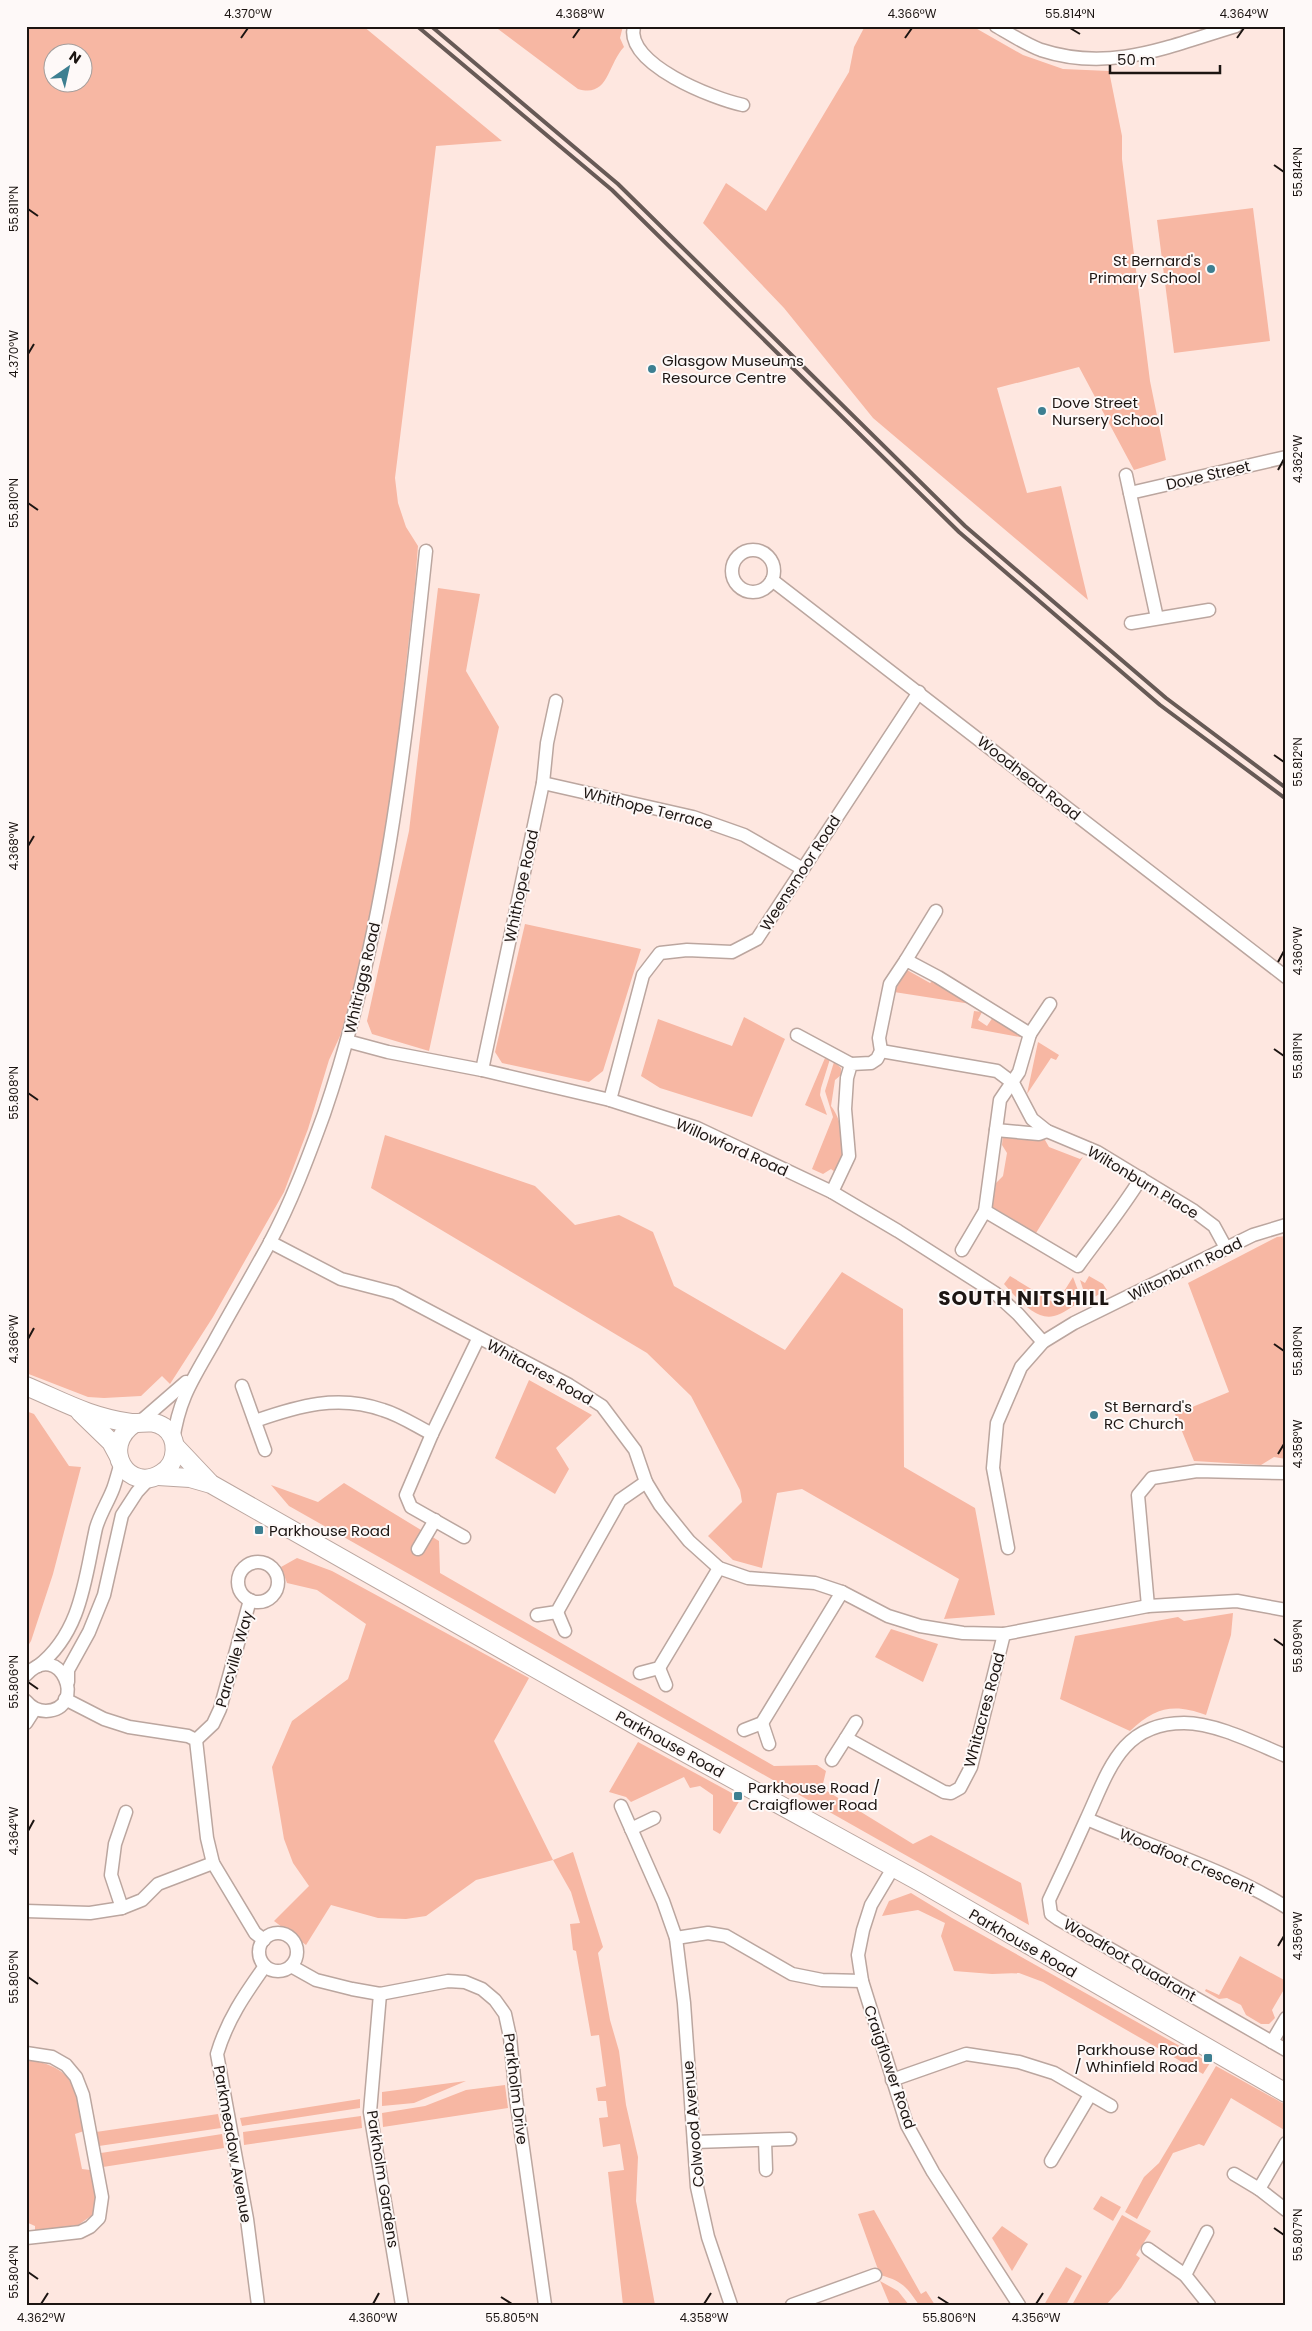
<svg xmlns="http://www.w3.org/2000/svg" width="1312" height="2331" viewBox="0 0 1312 2331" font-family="Poppins,sans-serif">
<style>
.green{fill:#f7b7a3;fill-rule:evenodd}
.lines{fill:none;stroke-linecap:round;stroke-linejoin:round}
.minor-casing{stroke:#bba69f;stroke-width:15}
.secondary-casing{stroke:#bba69f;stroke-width:20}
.minor{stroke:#fff;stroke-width:12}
.secondary{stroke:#fff;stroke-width:18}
.rail{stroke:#675a56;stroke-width:4}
.ticks{fill:none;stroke:#1c1512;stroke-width:2}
.poi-dot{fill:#3d7f91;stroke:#fef9f8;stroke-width:2}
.labels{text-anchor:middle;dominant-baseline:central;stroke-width:4;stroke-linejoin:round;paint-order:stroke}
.poi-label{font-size:15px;fill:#1c1512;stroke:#fef9f8;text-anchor:start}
.street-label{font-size:15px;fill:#1c1512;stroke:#fef9f8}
.district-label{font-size:20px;font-weight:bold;letter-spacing:1px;fill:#1c1512;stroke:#fef9f8}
.neatline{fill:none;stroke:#1c1512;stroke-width:2}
.ticks-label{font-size:12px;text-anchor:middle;fill:#1c1512}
</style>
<rect width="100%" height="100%" fill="#fee7e0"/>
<g class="green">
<path d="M26,26H363L502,141L436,146L395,478L398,503L406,527L418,546L415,584L394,774L376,890L360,971L340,1036L329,1060L308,1129L284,1192L213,1317L170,1384L162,1376L141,1396L104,1398L88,1397L26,1373ZM52,52H82V82H52Z"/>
<path d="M494,26H623L620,38L624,47C607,65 609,98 578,89Z"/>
<polygon points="865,26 972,26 1023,55 1063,69 1109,71 1122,136 1122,159 1150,381 1166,460 1134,470 1079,367 997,388 1027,493 1061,486 1088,600 873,418 784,308 703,223 726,183 766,211 849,72 854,47"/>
<polygon points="1253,208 1270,341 1174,353 1157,220"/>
<polygon points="438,588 480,594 466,671 499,727 429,1051 372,1034 367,1021 409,831"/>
<polygon points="525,924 641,949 603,1071 589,1082 502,1063 495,1052"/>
<polygon points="907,970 930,983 934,980 971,1004 894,992"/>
<polygon points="974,1011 982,1012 978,1020 987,1026 993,1017 1020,1035 1020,1037 971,1028"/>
<polygon points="744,1017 785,1039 752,1117 660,1088 641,1076 658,1019 732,1046"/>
<polygon points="1038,1042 1059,1055 1056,1060 1051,1058 1027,1094"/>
<polygon points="825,1058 830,1059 821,1088 820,1095 827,1115 805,1105"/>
<path d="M834,1062L841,1068V1075L835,1080L831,1106C844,1123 848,1154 835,1172L831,1169L823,1174L812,1169L833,1117L825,1091Z"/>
<polygon points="1003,1134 1045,1140 1049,1147 1080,1159 1083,1157 1036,1233 992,1207 996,1183 1003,1176 1007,1153 1002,1145"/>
<polygon points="385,1135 535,1186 575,1225 619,1215 653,1232 674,1286 785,1350 842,1272 903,1309 904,1467 975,1508 995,1615 944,1619 959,1579 802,1489 777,1493 762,1568 733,1560 708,1536 742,1502 740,1490 691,1396 647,1353 371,1188"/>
<polygon points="1286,1236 1286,1459 1274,1457 1261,1465 1194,1461 1175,1414 1229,1392 1188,1283 1277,1237"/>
<path d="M1010,1276L1056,1304L1073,1277L1082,1301C1074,1305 1063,1314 1054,1316C1035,1321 1016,1297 1004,1284Z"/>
<polygon points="1089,1276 1103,1284 1107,1290 1087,1301 1080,1280 1085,1283"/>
<polygon points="529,1380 592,1415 556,1448 569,1469 555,1494 495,1458"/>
<polygon points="26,1411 34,1414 69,1466 81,1467 53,1574 31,1641 26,1649"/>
<polygon points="344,1483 439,1541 440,1573 774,1766 817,1765 826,1771 822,1788 913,1844 931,1835 1021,1883 1029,1925 289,1506 271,1485 318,1502"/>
<polygon points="297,1558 332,1571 529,1678 494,1741 553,1860 573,1852 603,1947 598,1953 610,2020 619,2051 626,2105 638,2157 636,2201 655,2305 623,2305 608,2172 624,2170 620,2144 603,2147 599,2118 608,2117 606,2101 598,2101 596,2088 606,2086 599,2035 591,2036 576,1951 573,1950 570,1924 580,1923 571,1892 553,1860 476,1880 426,1916 406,1919 378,1918 331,1905 306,1945 274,1921 309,1886 293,1863 284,1839 272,1767 292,1721 348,1679 366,1624 317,1590 287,1583 281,1567"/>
<path d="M1233,1613L1231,1635L1206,1715C1174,1703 1155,1707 1130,1731L1060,1699L1075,1636L1178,1617L1184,1621Z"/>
<polygon points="891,1629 938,1644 923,1682 875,1657"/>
<polygon points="638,1742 741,1798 720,1834 713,1830 713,1795 700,1786 690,1788 684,1777 631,1802 626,1797 609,1792"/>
<polygon points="911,1893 952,1918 1210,2063 1203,2074 1043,1982 1019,1973 992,1974 954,1971 941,1936 945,1923 918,1910 882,1916 889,1901"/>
<polygon points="1240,1956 1286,1981 1286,1986 1272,2010 1275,2018 1269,2024 1261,2024 1246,2015 1241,2005 1227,1998 1219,1999 1205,1991 1206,1989 1219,1995"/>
<path d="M27,2060C75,2066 76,2089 84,2131L75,2134L82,2169L90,2170L97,2205L94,2214L78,2225L35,2231V2226L26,2222Z"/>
<polygon points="1216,2066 1286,2105 1286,2131 1231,2098 1204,2146 1199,2144 1173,2153 1137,2219 1125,2212 1144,2177 1159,2163 1171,2143"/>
<polygon points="466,2081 414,2103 382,2106 382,2092"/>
<polygon points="505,2085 508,2108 383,2127 382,2113 425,2106 466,2090"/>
<polygon points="360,2099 360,2108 242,2126 240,2118"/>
<polygon points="218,2114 221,2128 99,2146 96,2132"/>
<polygon points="361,2116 362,2128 244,2145 243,2132"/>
<polygon points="222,2134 224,2148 103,2167 101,2153"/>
<polygon points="1101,2196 1121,2207 1113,2221 1093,2209"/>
<path d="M874,2210L921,2294L926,2291L935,2305H919C906,2286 902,2281 880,2275L858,2214Z"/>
<polygon points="1122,2215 1151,2231 1136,2255 1140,2258 1121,2288 1106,2305 1072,2305"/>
<polygon points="1002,2226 1028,2244 1012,2271 992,2238"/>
<polygon points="1066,2267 1082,2276 1066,2305 1044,2305"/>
<polygon points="880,2281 898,2291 909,2305 890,2305"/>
</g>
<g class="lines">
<defs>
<g id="minor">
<path d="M634,26C624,64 714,99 743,105"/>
<path d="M996,26C1010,34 1025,44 1041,50C1111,73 1169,46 1236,26"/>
<polyline points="1126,475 1157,618"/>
<polyline points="1130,493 1286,457"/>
<circle cx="753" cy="571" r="21"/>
<polyline points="772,580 1286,977"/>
<polyline points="1131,623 1209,610"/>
<polyline points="543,783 693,817 744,835 803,869"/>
<polyline points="906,960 936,911"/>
<polyline points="1030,1034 1050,1004"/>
<polyline points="797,1035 851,1064"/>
<polyline points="347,1041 388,1052 482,1070 610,1100 697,1128 832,1192 898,1231 995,1293 1018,1314 1043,1342"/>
<polyline points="881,1051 997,1071 1013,1083 1032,1119 1047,1131 1097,1152 1194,1211 1214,1226 1226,1248"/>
<polyline points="482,1070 543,783 547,743 556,701"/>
<polyline points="610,1100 643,975 660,953 687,950 732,952 757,939 919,692"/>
<polyline points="996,1130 1039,1134 1047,1131"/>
<polyline points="832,1192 849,1156 845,1109 847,1078 851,1064 871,1063 877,1059 881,1051 879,1038 890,984 906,960 938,977 1030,1034 1019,1072 1000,1100 985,1211 962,1250"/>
<path d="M985,1211L1078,1266C1099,1237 1122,1209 1141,1178"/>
<polyline points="270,1242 341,1279 395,1293 569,1385 602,1406 635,1450 646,1482 660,1505 689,1541 719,1568 748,1578 815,1583 842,1592 888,1616 920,1626 963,1633 1004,1634 1148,1606 1237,1601 1286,1610"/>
<polyline points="242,1386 265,1450"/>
<polyline points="141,1421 186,1382"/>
<path d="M255,1421C298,1406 338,1394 383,1410C400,1415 416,1426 432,1434"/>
<path d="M173,1441C179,1398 193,1379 214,1342C232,1309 251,1277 269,1244C291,1203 308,1158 324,1114C386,933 406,741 426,551"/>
<polyline points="464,1537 411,1507 406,1495 432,1434 478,1339"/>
<polyline points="1008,1548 993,1468 997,1423 1021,1367 1043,1342 1074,1323 1253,1235 1286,1225"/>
<polyline points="418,1549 435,1520"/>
<circle cx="258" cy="1582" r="20"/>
<polyline points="1148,1606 1138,1495 1152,1478 1197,1471 1286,1473"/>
<polyline points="557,1612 565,1631"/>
<polyline points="537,1615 557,1612 620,1500 646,1482"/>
<path d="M38,1666C82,1632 85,1577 96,1528C100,1514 108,1502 113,1489C116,1481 118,1472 121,1463"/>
<polyline points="659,1668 666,1685"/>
<polyline points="640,1673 659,1668 719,1568"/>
<path d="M26,1675C60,1638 89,1709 46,1711C38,1711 31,1707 26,1701"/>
<polyline points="68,1682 68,1670 89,1632 104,1595 122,1515 137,1492 150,1478"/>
<polyline points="65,1699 104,1719 129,1727 188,1736 196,1740 207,1838 213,1863 255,1933 264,1940"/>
<polyline points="856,1722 846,1738 944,1792 951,1793 960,1788 971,1767 1004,1634"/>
<polyline points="26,1723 35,1709"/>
<polyline points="762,1723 769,1744"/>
<polyline points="744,1730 762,1723 842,1592"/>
<polyline points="196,1740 213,1724 220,1709 250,1600"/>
<path d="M1286,1756C1257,1744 1216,1723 1184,1723C1120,1723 1108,1773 1086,1820C1074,1847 1062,1873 1049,1900L1051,1914L1058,1919L1286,2050"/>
<polyline points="832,1760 846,1738"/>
<polyline points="621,1806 663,1901 676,1938 684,2003 697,2187 708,2237 731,2305"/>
<path d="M1087,1819C1154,1848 1224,1869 1286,1907"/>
<polyline points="631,1829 654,1818"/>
<polyline points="893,1868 871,1905 863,1930 858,1955 862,1981 907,2125 933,2172 1019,2305"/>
<polyline points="122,1908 111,1875 115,1844 126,1812"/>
<polyline points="26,1911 90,1913 122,1908 142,1900 158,1884 213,1863"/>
<circle cx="278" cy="1952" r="19"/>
<polyline points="676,1938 708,1933 726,1936 792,1974 822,1980 862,1981"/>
<polyline points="291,1966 316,1980 352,1989 380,1994 448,1981 465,1982 482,1989 495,2000 505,2014 510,2037 516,2098 545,2305"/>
<polyline points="380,1994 370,2112 402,2305"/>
<polyline points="1272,2042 1286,2018"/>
<polyline points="26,2053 52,2057 66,2065 76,2077 83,2095 102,2197 99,2218 90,2227 80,2232 26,2238"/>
<polyline points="892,2080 966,2054 1019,2062 1054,2073 1111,2106"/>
<polyline points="765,2141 766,2170"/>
<polyline points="694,2142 790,2139"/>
<polyline points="1051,2161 1090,2095"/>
<polyline points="1234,2174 1259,2189 1286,2210"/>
<polyline points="1259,2189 1286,2143"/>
<polyline points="1148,2249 1185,2275 1209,2305"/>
<polyline points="1185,2275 1207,2232"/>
<path d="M258,2305L247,2219L217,2054C227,2020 245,1994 265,1966"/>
<polyline points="792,2305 875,2275"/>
</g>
<g id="secondary">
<path d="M26,1386C64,1402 89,1417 131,1423C143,1424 152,1419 164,1427C179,1438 178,1463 162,1473C129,1495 98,1447 135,1423"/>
<polyline points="80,1412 111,1442 118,1455"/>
<polyline points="175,1446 209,1482"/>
<polyline points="158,1476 190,1478 211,1484 642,1729 920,1882 1286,2093"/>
</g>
</defs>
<use href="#minor" class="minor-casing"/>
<use href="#secondary" class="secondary-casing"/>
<use href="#minor" class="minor"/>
<use href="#secondary" class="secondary"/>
<g class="rail">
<polyline points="417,26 612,190 959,532 1160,705 1286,799"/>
<polyline points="431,26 618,184 965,526 1166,698 1286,788"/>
</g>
</g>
<path class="ticks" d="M1070,28L1080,34M241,38L248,28M573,38L580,28M905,38L912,28M1237,38L1244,28M1274,165L1284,172M28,209L38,216M28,354L34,344M1278,470L1284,459M28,503L38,510M1274,755L1284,762M28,846L34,836M1278,962L1284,951M1274,1049L1284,1056M28,1093L38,1100M28,1339L34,1328M1274,1344L1284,1351M1278,1454L1284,1444M1274,1639L1284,1646M28,1682L38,1689M28,1831L34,1820M1278,1946L1284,1936M28,1977L38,1984M1274,2228L1284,2235M28,2272L38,2279M501,2297L512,2304M938,2297L949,2304M41,2304L48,2293M373,2304L379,2293M704,2304L711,2293M1036,2304L1043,2293"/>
<g class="poi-dot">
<circle cx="1211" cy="269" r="5"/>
<circle cx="652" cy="369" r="5"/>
<circle cx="1042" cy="411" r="5"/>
<circle cx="1094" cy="1415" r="5"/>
<rect x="254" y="1525" width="10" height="10" rx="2.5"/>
<rect x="733" y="1791" width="10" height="10" rx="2.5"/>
<rect x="1203" y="2053" width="10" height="10" rx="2.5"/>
</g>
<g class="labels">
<g class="poi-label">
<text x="1201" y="260" text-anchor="end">St Bernard's<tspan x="1201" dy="17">Primary School</tspan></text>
<text x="662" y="360">Glasgow Museums<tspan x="662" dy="17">Resource Centre</tspan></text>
<text x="1052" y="402">Dove Street<tspan x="1052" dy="17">Nursery School</tspan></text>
<text x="1104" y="1406">St Bernard's<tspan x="1104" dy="17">RC Church</tspan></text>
<text x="269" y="1530">Parkhouse Road</text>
<text x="748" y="1787">Parkhouse Road /<tspan x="748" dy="17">Craigflower Road</tspan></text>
<text x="1198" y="2049" text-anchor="end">Parkhouse Road<tspan x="1198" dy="17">/ Whinfield Road</tspan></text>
</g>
<g class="street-label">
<text transform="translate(1208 475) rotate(-13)">Dove Street</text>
<text transform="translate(1029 778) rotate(38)">Woodhead Road</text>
<text transform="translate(648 808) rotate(14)">Whithope Terrace</text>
<text transform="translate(800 873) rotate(-57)">Weensmoor Road</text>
<text transform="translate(521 886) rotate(-78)">Whithope Road</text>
<text transform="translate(362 978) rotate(-77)">Whitriggs Road</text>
<text transform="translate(732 1147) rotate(24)">Willowford Road</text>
<text transform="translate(1143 1182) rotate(31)">Wiltonburn Place</text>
<text transform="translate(1185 1269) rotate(-26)">Wiltonburn Road</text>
<text transform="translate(540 1372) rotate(29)">Whitacres Road</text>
<text transform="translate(234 1659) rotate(-74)">Parcville Way</text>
<text transform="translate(984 1710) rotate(-75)">Whitacres Road</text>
<text transform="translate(670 1744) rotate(29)">Parkhouse Road</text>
<text transform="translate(1187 1861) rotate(23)">Woodfoot Crescent</text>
<text transform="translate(1023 1943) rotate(30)">Parkhouse Road</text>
<text transform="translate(1130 1960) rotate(30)">Woodfoot Quadrant</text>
<text transform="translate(890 2067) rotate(71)">Craigflower Road</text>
<text transform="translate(516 2089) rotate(83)">Parkholm Drive</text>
<text transform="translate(693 2124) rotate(-95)">Colwood Avenue</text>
<text transform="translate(233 2144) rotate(80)">Parkmeadow Avenue</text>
<text transform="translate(383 2179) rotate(81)">Parkholm Gardens</text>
</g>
<g class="district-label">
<text x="1024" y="1298">SOUTH NITSHILL</text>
</g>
</g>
<rect width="1312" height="2331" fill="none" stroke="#fef9f8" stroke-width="55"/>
<g transform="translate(68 68) rotate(34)"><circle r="24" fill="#fef9f8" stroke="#a49e9c"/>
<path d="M0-4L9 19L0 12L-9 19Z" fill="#3d7f91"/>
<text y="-8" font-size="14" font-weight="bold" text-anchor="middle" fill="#1c1512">N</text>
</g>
<path d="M1110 65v8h110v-8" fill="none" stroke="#1c1512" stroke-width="2.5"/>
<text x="1117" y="65" font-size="15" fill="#1c1512" stroke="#fef9f8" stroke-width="4" paint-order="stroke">50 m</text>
<rect x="28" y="28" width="1256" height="2276" class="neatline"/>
<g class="ticks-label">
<text x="248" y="18">4.370°W</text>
<text x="580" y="18">4.368°W</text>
<text x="912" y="18">4.366°W</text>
<text x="1070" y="18">55.814°N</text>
<text x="1244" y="18">4.364°W</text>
<text transform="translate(1298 172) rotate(-90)" y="4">55.814°N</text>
<text transform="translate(14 209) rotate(-90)" y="4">55.811°N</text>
<text transform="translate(14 354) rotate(-90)" y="4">4.370°W</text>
<text transform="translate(1298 459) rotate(-90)" y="4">4.362°W</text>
<text transform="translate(14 503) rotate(-90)" y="4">55.810°N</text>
<text transform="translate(1298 762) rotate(-90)" y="4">55.812°N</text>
<text transform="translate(14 846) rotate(-90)" y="4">4.368°W</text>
<text transform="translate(1298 951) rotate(-90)" y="4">4.360°W</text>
<text transform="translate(1298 1056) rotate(-90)" y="4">55.811°N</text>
<text transform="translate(14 1093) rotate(-90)" y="4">55.808°N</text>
<text transform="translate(14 1339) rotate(-90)" y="4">4.366°W</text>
<text transform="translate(1298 1351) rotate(-90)" y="4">55.810°N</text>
<text transform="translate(1298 1444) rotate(-90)" y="4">4.358°W</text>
<text transform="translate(1298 1646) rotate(-90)" y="4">55.809°N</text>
<text transform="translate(14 1682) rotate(-90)" y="4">55.806°N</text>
<text transform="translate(14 1831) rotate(-90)" y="4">4.364°W</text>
<text transform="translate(1298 1936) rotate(-90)" y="4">4.356°W</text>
<text transform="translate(14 1977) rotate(-90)" y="4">55.805°N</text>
<text transform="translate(1298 2235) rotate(-90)" y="4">55.807°N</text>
<text transform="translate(14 2272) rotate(-90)" y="4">55.804°N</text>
<text x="41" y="2322">4.362°W</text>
<text x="373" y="2322">4.360°W</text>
<text x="512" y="2322">55.805°N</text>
<text x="704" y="2322">4.358°W</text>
<text x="949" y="2322">55.806°N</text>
<text x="1036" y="2322">4.356°W</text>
</g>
</svg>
